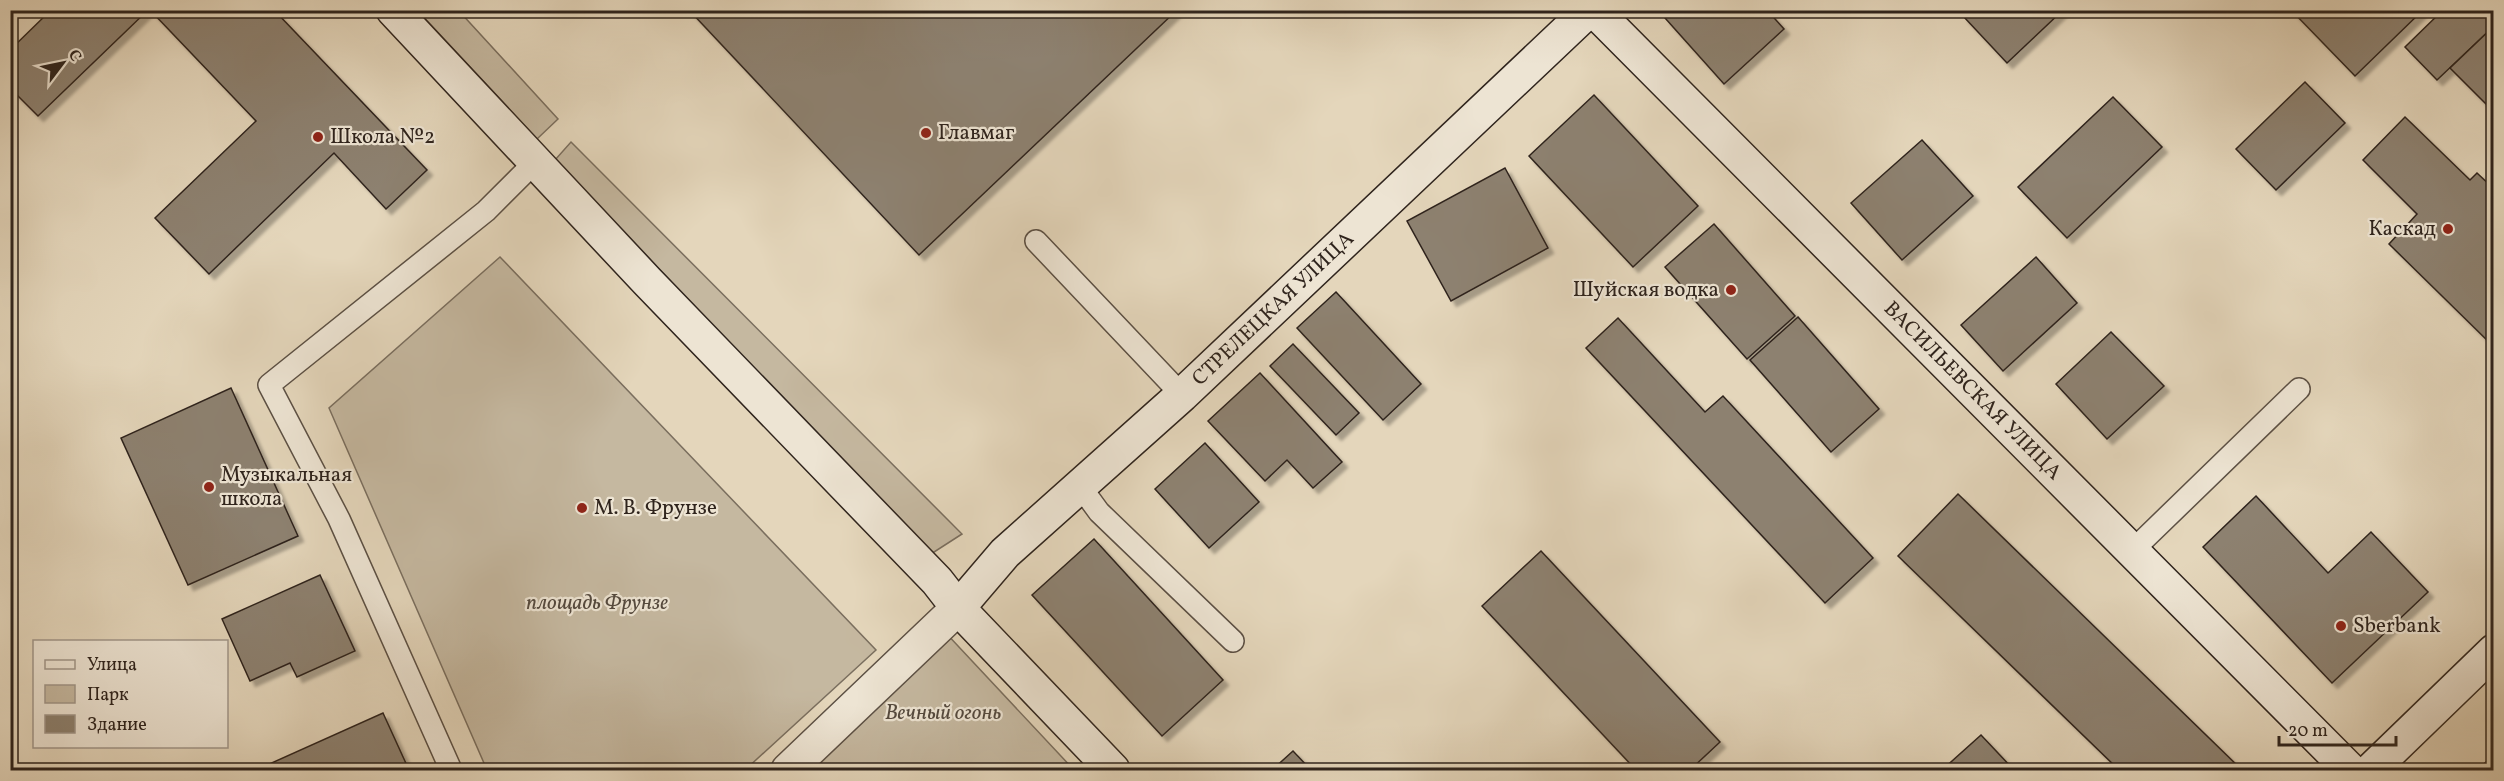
<svg xmlns="http://www.w3.org/2000/svg" width="2504" height="781" viewBox="0 0 2504 781" font-family="Vollkorn,serif">
<style>
.green{fill:#c5b8a0;stroke:#7a6e5e;stroke-width:1.5}
.building{fill:#8d816f;stroke:#2f241d;stroke-width:1.5;filter:url(#shadow)}
.lines{fill:none;stroke-linecap:round;stroke-linejoin:round}
.lane-casing{stroke:#5c5044;stroke-width:24}
.street-casing{stroke:#5c5044;stroke-width:36}
.secondary-casing{stroke:#2f241d;stroke-width:36}
.lane{stroke:#ede4d3;stroke-width:21}
.street{stroke:#ede4d3;stroke-width:33}
.secondary{stroke:#ede4d3;stroke-width:33}
.poi-dot{fill:#8f2418;stroke:#ede4d3;stroke-width:2}
.labels{text-anchor:middle;dominant-baseline:central;stroke-width:4.5;stroke-linejoin:round;paint-order:stroke}
.poi-label{font-size:21px;fill:#2f241d;stroke:#ede4d3;text-anchor:start}
.street-label{font-size:21px;fill:#2f241d;stroke:#ede4d3}
.park-label{font-size:21px;font-style:italic;fill:#54493e;stroke:#ede4d3}
</style>
<defs>
<filter id="shadow"><feDropShadow dx="5.5" dy="5.5" stdDeviation="1.5" flood-color="#0004"/></filter>
</defs>
<rect width="100%" height="100%" fill="#e4d6bb"/>
<filter id="stains"><feTurbulence type="fractalNoise" baseFrequency=".00333" numOctaves="4"/><feColorMatrix values="0 0 0 0 .2 0 0 0 0 .09 0 0 0 0 .02 0 0 0 .5 -.17"/></filter>
<radialGradient id="worn" r=".72"><stop offset=".6" stop-color="#630" stop-opacity="0"/><stop offset="1" stop-color="#630" stop-opacity=".3"/></radialGradient>
<g class="green">
<polygon points="418,11 459,11 558,119 537,139"/>
<polygon points="571,142 962,534 931,554 555,160"/>
<polygon points="500,257 876,650 745,770 487,770 329,408"/>
<polygon points="944,631 1074,770 803,770"/>
</g>
<g class="building">
<polygon points="51,10 148,10 38,116 10,88 10,50"/>
<polygon points="150,10 274,10 427,170 386,209 334,153 209,274 155,218 256,121"/>
<polygon points="689,10 1177,10 919,255"/>
<polygon points="1672,10 1767,10 1784,29 1724,84 1665,18"/>
<polygon points="1968,10 2063,10 2007,63 1963,16"/>
<polygon points="2291,10 2423,10 2355,76"/>
<polygon points="2443,10 2486,10 2494,19 2494,26 2437,80 2405,47"/>
<polygon points="2494,26 2494,112 2450,68"/>
<polygon points="2305,82 2345,123 2276,190 2236,149"/>
<polygon points="1594,95 1698,206 1633,267 1529,156"/>
<polygon points="2113,97 2162,147 2067,238 2018,187"/>
<polygon points="2405,117 2470,180 2477,173 2494,189 2494,347 2389,244 2417,214 2363,160"/>
<polygon points="1922,140 1973,196 1902,260 1851,203"/>
<polygon points="1505,168 1548,248 1451,301 1407,221"/>
<polygon points="1714,224 1795,316 1747,359 1665,267"/>
<polygon points="2036,257 2077,303 2003,371 1961,325"/>
<polygon points="1336,292 1421,384 1383,420 1297,328"/>
<polygon points="1798,317 1879,409 1831,452 1750,360"/>
<polygon points="1618,318 1705,412 1723,396 1873,558 1825,603 1586,348"/>
<polygon points="2111,332 2164,386 2107,439 2056,384"/>
<polygon points="1293,344 1359,413 1336,435 1270,366"/>
<polygon points="1260,373 1342,462 1313,488 1287,460 1265,481 1208,421"/>
<polygon points="231,388 298,536 188,585 121,438"/>
<polygon points="1205,443 1259,502 1209,548 1155,489"/>
<polygon points="1958,494 2242,770 2119,770 1898,556"/>
<polygon points="2256,496 2328,573 2371,532 2428,592 2332,683 2203,547"/>
<polygon points="1094,539 1223,680 1162,736 1032,595"/>
<polygon points="1541,551 1720,742 1690,770 1636,770 1482,606"/>
<polygon points="320,575 355,651 297,677 290,663 250,681 222,619"/>
<polygon points="383,713 409,770 256,770"/>
<polygon points="1981,735 2014,770 1942,770"/>
<polygon points="1293,751 1311,770 1272,770"/>
<polygon points="2494,755 2494,770 2477,770"/>
</g>
<g class="lines">
<defs>
<g id="lane">
<polyline points="1036,241 1182,395"/>
<polyline points="1080,486 1099,512 1233,641"/>
<polyline points="2132,551 2299,389"/>
<polyline points="451,770 339,519 269,385 486,211 535,162"/>
</g>
<polyline id="street" points="788,770 958,608"/>
<g id="secondary">
<polyline points="393,10 647,281 937,581 958,608 1113,770"/>
<path id="s1" d="M1594,10L2350,770"/>
<path id="s2" d="M958,608L1005,553L1182,395L1589,10"/>
<polyline points="2371,770 2494,651"/>
</g>
</defs>
<use href="#lane" class="lane-casing"/>
<use href="#street" class="street-casing"/>
<use href="#secondary" class="secondary-casing"/>
<use href="#lane" class="lane"/>
<use href="#street" class="street"/>
<use href="#secondary" class="secondary"/>
</g>
<g class="poi-dot">
<circle cx="926" cy="133" r="6"/>
<circle cx="318" cy="137" r="6"/>
<circle cx="2448" cy="229" r="6"/>
<circle cx="1731" cy="290" r="6"/>
<circle cx="209" cy="487" r="6"/>
<circle cx="582" cy="508" r="6"/>
<circle cx="2341" cy="626" r="6"/>
</g>
<g class="labels">
<g class="poi-label">
<text x="938" y="133">Главмаг</text>
<text x="330" y="137">Школа №2</text>
<text x="2436" y="229" text-anchor="end">Каскад</text>
<text x="1719" y="290" text-anchor="end">Шуйская водка</text>
<text x="221" y="475">Музыкальная<tspan x="221" dy="24">школа</tspan></text>
<text x="594" y="508">М. В. Фрунзе</text>
<text x="2353" y="626">Sberbank</text>
</g>
<g class="street-label">
<text stroke="none"><textPath href="#s2" startOffset="435">СТРЕЛЕЦКАЯ УЛИЦА</textPath></text>
<text stroke="none"><textPath href="#s1" startOffset="537">ВАСИЛЬЕВСКАЯ УЛИЦА</textPath></text>
</g>
<g class="park-label">
<text x="597" y="603">площадь Фрунзе</text>
<text x="943" y="713">Вечный огонь</text>
</g>
</g>
<rect width="2504" height="781" fill="none" stroke="#e4d6bb" stroke-width="36"/>
<rect x="12" y="12" width="2480" height="757" fill="none" stroke="#2f241d" stroke-width="3"/>
<rect x="18" y="18" width="2468" height="745" fill="none" stroke="#2f241d" stroke-width="1.5"/>
<rect x="33" y="640" width="195" height="108" fill="#ede4d3" stroke="#a1978a" stroke-width="1.5"/>
<rect x="45" y="660" width="30" height="9" fill="#ede4d3" stroke="#a1978a" stroke-width="1.5"/>
<text x="87" y="670" font-size="18" fill="#2f241d">Улица</text>
<rect x="45" y="685" width="30" height="18" fill="#c5b8a0" stroke="#a1978a" stroke-width="1.5"/>
<text x="87" y="700" font-size="18" fill="#2f241d">Парк</text>
<rect x="45" y="715" width="30" height="18" fill="#8d816f" stroke="#a1978a" stroke-width="1.5"/>
<text x="87" y="730" font-size="18" fill="#2f241d">Здание</text>
<g transform="translate(63 63) rotate(58)" stroke="#ede4d3" stroke-width="4.5" paint-order="stroke">
<path d="M0-4.5L10 22L0 15L-10 22Z" fill="#2f241d"/>
<text y="-9" font-size="16" font-weight="bold" text-anchor="middle" fill="#2f241d">С</text>
</g>
<path d="M2279 736v9h117v-9" fill="none" stroke="#2f241d" stroke-width="3"/>
<text x="2288" y="736" font-size="18" fill="#2f241d" stroke="#ede4d3" stroke-width="4.5" paint-order="stroke">20 m</text>
<rect width="100%" height="100%" filter="url(#stains)"/>
<rect width="100%" height="100%" fill="url(#worn)"/>
</svg>
